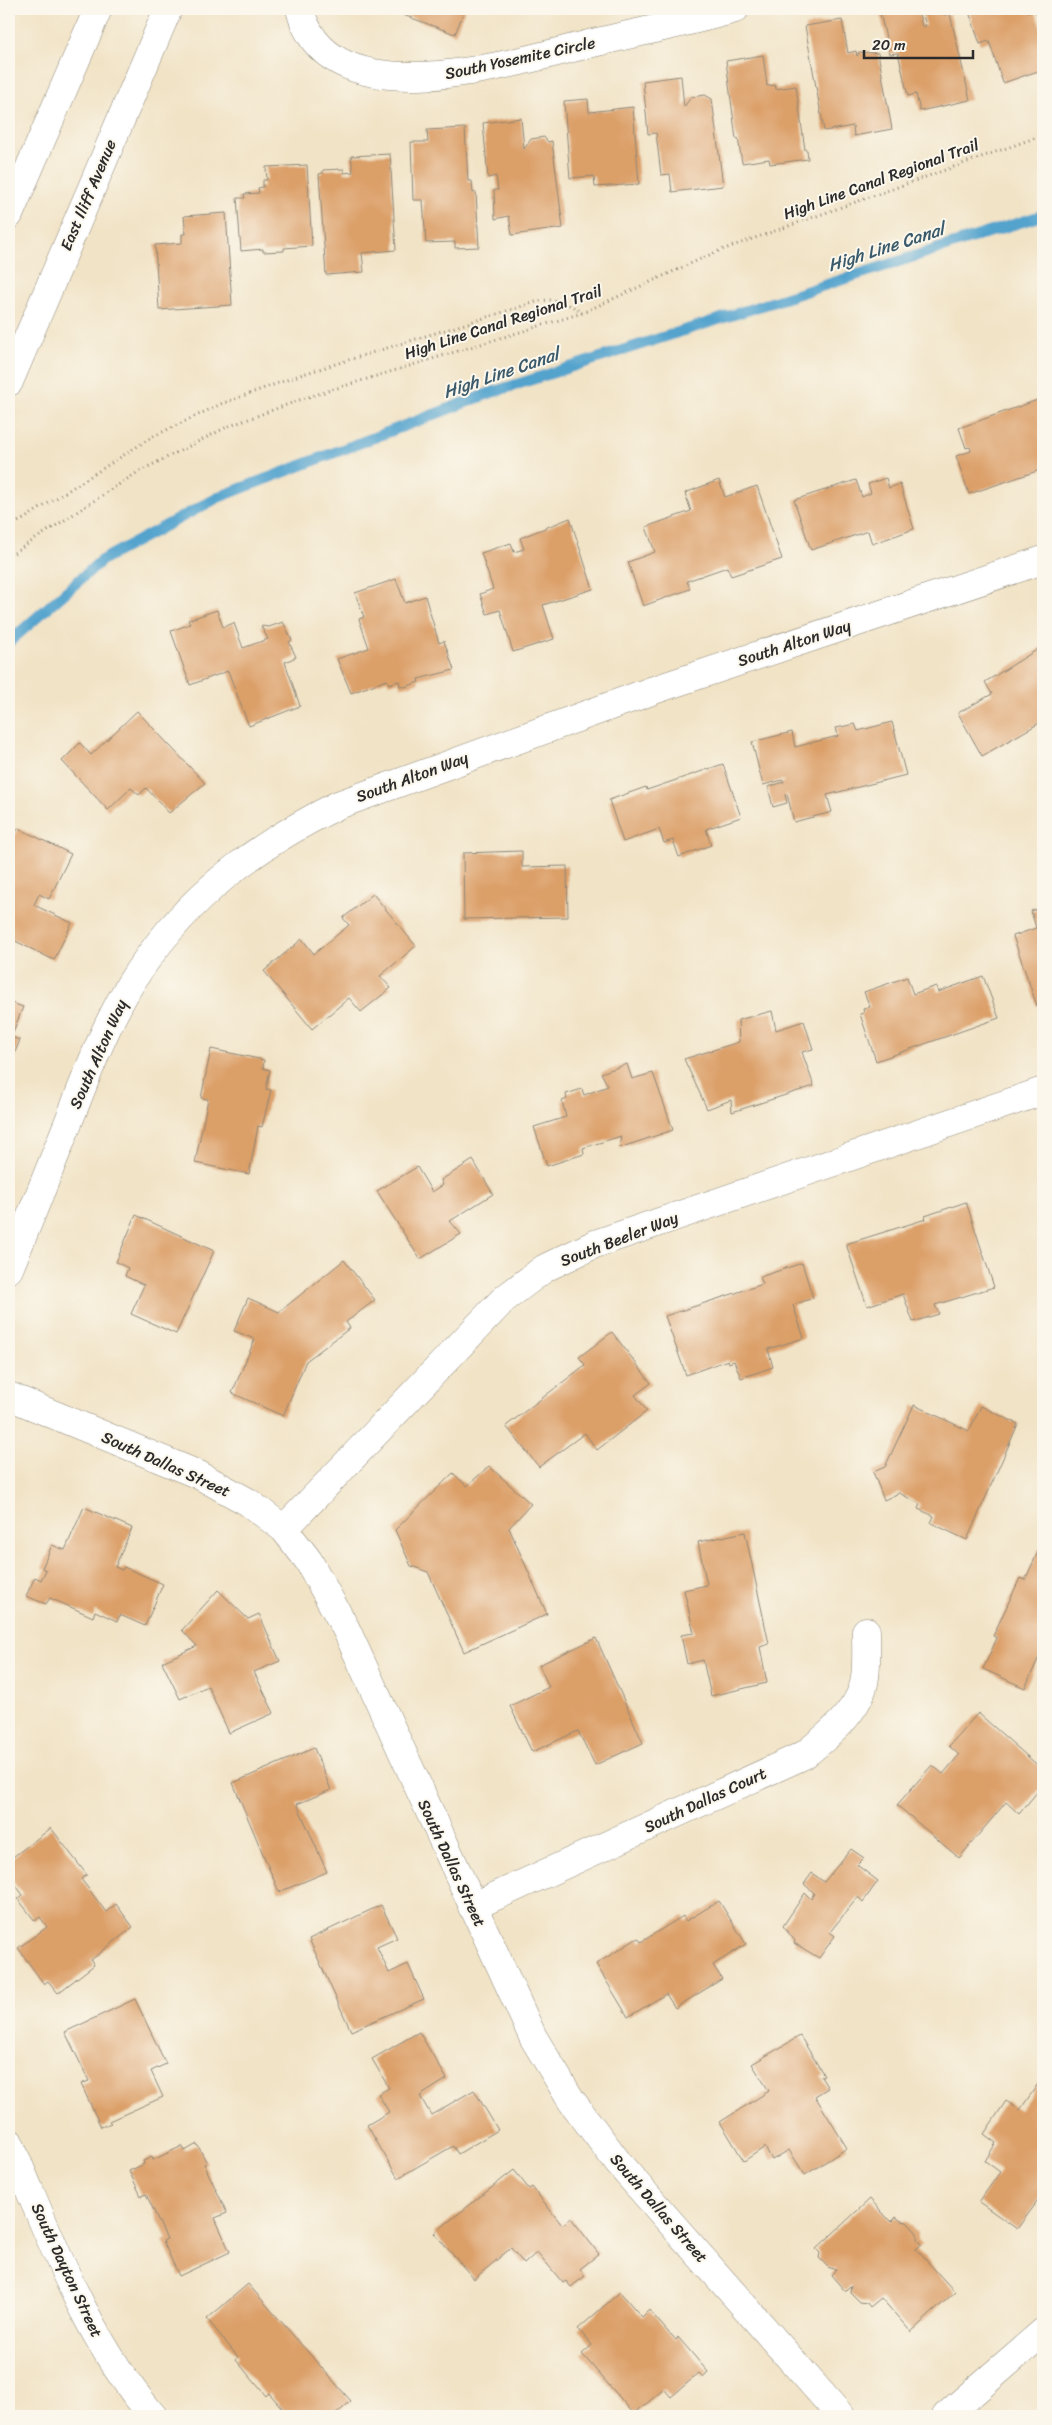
<svg xmlns="http://www.w3.org/2000/svg" width="1052" height="2425" viewBox="0 0 1052 2425" font-family="Sriracha,sans-serif">
<style>
.lines{fill:none;stroke-linecap:round;stroke-linejoin:round}
.stream{stroke:#53a3cd;stroke-width:11}
.building{fill:#db9f68}
.street-casing{stroke:#8e8778;stroke-width:29}
.primary-casing{stroke:#8e8778;stroke-width:29}
.path{stroke:#8e8778;stroke-width:3;stroke-dasharray:1 4;stroke-linecap:butt}
.street{stroke:#fff;stroke-width:28}
.primary{stroke:#fff;stroke-width:28}
.labels{text-anchor:middle;dominant-baseline:central;stroke-width:4;stroke-linejoin:round;paint-order:stroke}
.street-label{font-size:16px;fill:#2b2b2b;stroke:#fbf7ec}
.water-label{font-size:18px;font-style:italic;fill:#3b5b6c;stroke:#fbf7ec}
</style>
<rect width="100%" height="100%" fill="#fbf7ec"/>
<filter id="ink" filterUnits="userSpaceOnUse"><feTurbulence type="fractalNoise" baseFrequency=".02" numOctaves="2"/><feDisplacementMap in="SourceGraphic" scale="10" xChannelSelector="R" yChannelSelector="G"/><feConvolveMatrix kernelMatrix="1 2 1 2 8 2 1 2 1" color-interpolation-filters="sRGB"/></filter>
<filter id="wash" filterUnits="userSpaceOnUse"><feTurbulence type="fractalNoise" baseFrequency=".0096" numOctaves="4" result="noise"/><feDisplacementMap in="SourceGraphic" scale="20" xChannelSelector="R" yChannelSelector="G"/><feGaussianBlur stdDeviation="1.12" result="paint"/><feColorMatrix in="noise" values="0 0 0 0 0 0 0 0 0 0 0 0 0 0 0 0 0 1.4 0 .05"/><feComposite in="paint" operator="in"/></filter>
<g filter="url(#wash)">
<rect width="100%" height="100%" fill="#f1e3c6"/>
<g class="lines">
<polyline class="stream" points="9,642 102,560 219,497 490,393 1043,215"/>
</g>
<g id="blocks">
<g class="building">
<polygon points="387,9 465,9 455,34"/>
<polygon points="879,9 918,9 922,26 926,26 923,15 943,10 944,15 950,14 970,100 920,111 916,94 908,96 898,53 890,54"/>
<polygon points="968,9 1026,9 1027,12 1035,9 1043,34 1043,72 1041,70 1003,83 989,41 980,44"/>
<polygon points="842,20 848,53 856,51 857,56 859,52 878,53 892,129 854,136 853,126 824,131 805,26"/>
<polygon points="763,55 767,86 775,85 776,89 796,86 805,150 807,150 808,159 770,164 769,159 742,163 738,138 736,139 726,61"/>
<polygon points="681,76 684,107 691,97 705,95 712,99 723,186 672,192 670,174 661,175 656,133 648,134 643,81"/>
<polygon points="588,99 589,112 633,107 639,184 595,187 594,176 570,178 564,101"/>
<polygon points="521,118 524,149 531,139 544,137 548,142 552,141 563,228 512,235 509,216 495,219 494,190 498,190 496,176 488,178 483,123"/>
<polygon points="465,128 468,181 472,181 473,193 476,192 479,247 455,248 455,242 426,243 423,200 413,200 411,142 428,142 427,130"/>
<polygon points="390,154 396,250 362,253 364,272 326,275 319,174 323,173 323,170 344,169 344,173 353,172 351,156"/>
<polygon points="307,165 312,246 284,248 284,251 263,252 263,249 241,251 237,198 245,198 244,194 259,193 258,188 263,187 263,180 267,180 266,167"/>
<polygon points="226,213 232,305 159,310 155,245 182,243 182,234 186,234 184,216"/>
<polygon points="1043,398 1043,469 969,494 956,456 971,451 970,447 966,448 959,428"/>
<polygon points="886,478 889,488 900,484 914,529 872,544 868,531 811,550 794,500 856,480 862,497 871,493 868,484"/>
<polygon points="719,480 725,497 757,486 782,559 731,576 727,567 687,581 690,589 643,606 628,562 655,552 646,527 691,511 685,493"/>
<polygon points="570,518 593,589 543,605 554,639 513,652 500,610 487,614 480,594 493,589 481,553 511,543 514,552 524,549 520,538"/>
<polygon points="396,579 405,603 425,596 439,643 444,641 454,670 418,679 419,682 405,687 400,686 399,681 389,684 387,680 351,693 337,659 369,648 359,619 364,617 355,593"/>
<polygon points="217,610 223,627 234,623 243,648 268,639 261,626 269,627 283,622 292,640 289,642 296,657 285,662 300,706 249,726 228,671 190,685 171,631 190,624 188,620"/>
<polygon points="1043,646 1043,721 982,756 958,713 992,694 985,682"/>
<polygon points="137,711 205,783 169,813 146,788 139,795 131,788 108,810 62,761 80,743 91,755"/>
<polygon points="892,722 906,775 827,795 832,812 794,822 787,794 785,795 787,803 773,807 768,787 784,782 783,780 763,785 752,742 792,732 795,747 838,736 836,728 855,724 858,731"/>
<polygon points="723,764 741,817 706,829 711,845 679,857 673,840 664,843 659,829 623,842 609,800 646,787 647,790"/>
<polygon points="18,828 71,854 49,899 39,894 34,905 72,923 54,960 9,938 9,846"/>
<polygon points="522,851 522,867 567,866 568,917 464,919 463,853"/>
<polygon points="373,894 416,946 380,976 391,988 361,1012 349,998 312,1029 264,971 302,939 314,954 349,925 343,918"/>
<polygon points="1043,907 1043,1003 1037,1006 1013,936 1036,928 1031,911"/>
<polygon points="983,976 999,1018 876,1061 860,1014 864,1013 863,1009 870,1007 864,992 907,977 913,994 936,986 938,992"/>
<polygon points="9,1002 23,1007 11,1037 20,1040 9,1067"/>
<polygon points="772,1011 776,1030 804,1021 813,1049 802,1052 814,1086 732,1112 731,1100 707,1109 684,1059 739,1042 738,1020"/>
<polygon points="211,1049 264,1060 263,1068 270,1070 266,1089 271,1090 262,1127 258,1126 249,1174 195,1163 208,1099 201,1098"/>
<polygon points="627,1064 632,1079 653,1073 673,1130 619,1148 621,1136 583,1148 584,1154 547,1166 534,1127 566,1117 562,1101 567,1099 566,1094 582,1089 584,1095 608,1086 601,1073"/>
<polygon points="473,1160 493,1194 450,1221 461,1234 420,1259 377,1191 417,1167 432,1192 443,1185 441,1180"/>
<polygon points="1043,1176 1043,1192 1038,1178"/>
<polygon points="966,1202 994,1287 935,1305 939,1314 913,1322 903,1294 867,1306 846,1244 926,1219 925,1216"/>
<polygon points="136,1215 214,1251 176,1334 131,1314 144,1285 125,1276 128,1268 116,1262"/>
<polygon points="344,1260 375,1300 346,1322 350,1328 306,1361 283,1416 232,1393 255,1339 234,1331 248,1298 279,1312"/>
<polygon points="802,1263 813,1298 793,1305 804,1338 768,1349 773,1367 741,1378 734,1361 729,1363 728,1360 686,1375 665,1316 763,1284 760,1277"/>
<polygon points="612,1332 651,1383 635,1395 647,1411 597,1450 585,1433 539,1467 506,1426 585,1365 579,1357"/>
<polygon points="914,1405 969,1431 981,1406 1018,1424 967,1540 931,1523 934,1516 918,1509 920,1504 899,1493 884,1500 873,1472 885,1467"/>
<polygon points="489,1466 531,1504 509,1528 547,1614 464,1652 428,1572 411,1566 395,1530 453,1473 467,1486"/>
<polygon points="84,1507 132,1528 115,1567 122,1570 124,1567 163,1584 145,1626 120,1615 117,1621 95,1611 93,1617 50,1598 46,1604 26,1596 35,1577 41,1580 46,1570 42,1568 52,1545 65,1550"/>
<polygon points="745,1532 769,1644 760,1647 767,1683 711,1696 703,1660 687,1664 681,1635 694,1633 684,1590 707,1585 698,1542"/>
<polygon points="1043,1541 1043,1659 1039,1657 1025,1688 983,1669 997,1638 993,1636 1020,1578 1025,1580"/>
<polygon points="218,1590 248,1619 259,1614 280,1661 254,1672 274,1713 229,1733 208,1686 180,1699 162,1662 197,1646 182,1630"/>
<polygon points="596,1638 643,1743 595,1765 578,1731 532,1752 510,1706 549,1687 539,1665"/>
<polygon points="978,1713 1043,1770 1043,1785 1019,1814 1006,1802 959,1858 897,1805 932,1765 943,1774 959,1755 949,1746"/>
<polygon points="314,1748 331,1790 297,1804 327,1872 279,1892 233,1783"/>
<polygon points="51,1828 87,1875 81,1879 106,1912 116,1904 133,1927 91,1960 94,1965 58,1993 48,1981 44,1984 18,1948 47,1927 40,1917 35,1921 18,1899 23,1895 9,1876 9,1860"/>
<polygon points="851,1849 864,1858 857,1865 878,1881 863,1902 858,1897 830,1932 835,1936 819,1958 794,1943 795,1941 783,1926 805,1893 811,1899 814,1893 804,1884 812,1873 824,1882"/>
<polygon points="719,1901 746,1944 713,1965 722,1979 675,2008 666,1994 628,2017 596,1964 638,1938 641,1942 683,1916 686,1921"/>
<polygon points="381,1905 397,1938 377,1947 389,1973 408,1964 424,1999 351,2031 309,1939"/>
<polygon points="135,1999 166,2064 151,2071 163,2097 109,2121 111,2123 101,2127 81,2084 89,2081 65,2032"/>
<polygon points="419,2032 447,2079 420,2096 431,2115 474,2090 498,2130 458,2154 453,2146 398,2178 367,2125 389,2112 378,2094 389,2088 372,2059"/>
<polygon points="800,2036 824,2075 821,2077 828,2088 815,2096 847,2148 805,2175 789,2150 772,2160 765,2147 744,2161 720,2122 769,2091 752,2064"/>
<polygon points="1040,2081 1043,2083 1043,2194 1017,2229 979,2202 1000,2172 985,2161 996,2143 984,2134 1006,2101 1020,2110"/>
<polygon points="197,2144 207,2163 204,2164 227,2213 215,2218 230,2252 179,2276 163,2241 167,2239 146,2194 141,2196 129,2171 144,2164 143,2161 152,2157 153,2160 182,2146 185,2151"/>
<polygon points="514,2170 529,2189 532,2187 562,2225 571,2218 599,2254 580,2269 585,2276 571,2287 566,2281 563,2283 537,2252 524,2264 511,2248 474,2279 434,2233"/>
<polygon points="870,2199 891,2222 896,2217 901,2221 907,2222 917,2233 917,2239 922,2244 916,2249 955,2292 911,2332 881,2298 870,2307 867,2303 860,2302 850,2292 851,2285 845,2291 831,2275 836,2269 829,2268 819,2258 820,2253 816,2249"/>
<polygon points="248,2284 351,2401 334,2416 289,2416 269,2393 266,2396 236,2360 238,2357 207,2319"/>
<polygon points="620,2292 642,2317 649,2310 675,2340 678,2337 708,2372 703,2377 699,2373 671,2397 664,2389 634,2414 582,2354 592,2345 578,2329"/>
</g>
</g>
</g>
<g filter="url(#ink)">
<use href="#blocks" fill-opacity="0" stroke="#8e8778" stroke-width="1"/>
<g class="lines">
<defs>
<g id="street">
<path d="M300,9C327,121 511,63 585,45C635,33 686,23 735,9"/>
<path d="M9,1269C30,1219 50,1168 70,1118C92,1062 113,1003 150,955C201,886 262,843 338,805L654,690L1043,560"/>
<polyline points="9,1396 199,1475 248,1502 284,1529 308,1560 346,1629 533,2037 571,2100 619,2164 841,2416"/>
<polyline points="284,1529 504,1299 545,1268 595,1244 1043,1091"/>
<path d="M472,1907L804,1755C827,1737 862,1709 865,1677C867,1662 866,1646 866,1631"/>
<path d="M9,2142C50,2236 85,2337 153,2416"/>
<polyline points="946,2416 1043,2332"/>
</g>
<g id="primary">
<polyline points="9,215 98,9"/>
<polyline points="9,382 168,9"/>
</g>
</defs>
<use href="#street" class="street-casing"/>
<use href="#primary" class="primary-casing"/>
<g class="path">
<path d="M9,526L22,520L152,437L221,404L303,374L539,301C557,298 567,302 582,313"/>
<polyline points="14,553 138,472 227,427 305,398 582,313 716,252 1043,135"/>
</g>
<use href="#street" class="street"/>
<use href="#primary" class="primary"/>
</g>
</g>
<g class="labels">
<g class="street-label">
<text transform="translate(520 58) rotate(-12)">South Yosemite Circle</text>
<text transform="translate(881 179) rotate(-20)">High Line Canal Regional Trail</text>
<text transform="translate(88 195) rotate(-67)">East Iliff Avenue</text>
<text transform="translate(503 322) rotate(-18)">High Line Canal Regional Trail</text>
<text transform="translate(794 643) rotate(-18)">South Alton Way</text>
<text transform="translate(412 777) rotate(-20)">South Alton Way</text>
<text transform="translate(98 1054) rotate(-66)">South Alton Way</text>
<text transform="translate(619 1239) rotate(-21)">South Beeler Way</text>
<text transform="translate(166 1464) rotate(24)">South Dallas Street</text>
<text transform="translate(705 1800) rotate(-25)">South Dallas Court</text>
<text transform="translate(452 1863) rotate(65)">South Dallas Street</text>
<text transform="translate(659 2208) rotate(49)">South Dallas Street</text>
<text transform="translate(67 2270) rotate(65)">South Dayton Street</text>
</g>
<g class="water-label">
<text transform="translate(886 247) rotate(-18)">High Line Canal</text>
<text transform="translate(501 373) rotate(-19)">High Line Canal</text>
</g>
</g>
<rect width="1052" height="2425" fill="none" stroke="#fbf7ec" stroke-width="30"/>
<path d="M864 50v8h109v-8" fill="none" stroke="#2b2b2b" stroke-width="2.5"/>
<text x="872" y="50" font-size="15" fill="#2b2b2b" stroke="#fbf7ec" stroke-width="4" paint-order="stroke">20 m</text>
</svg>
